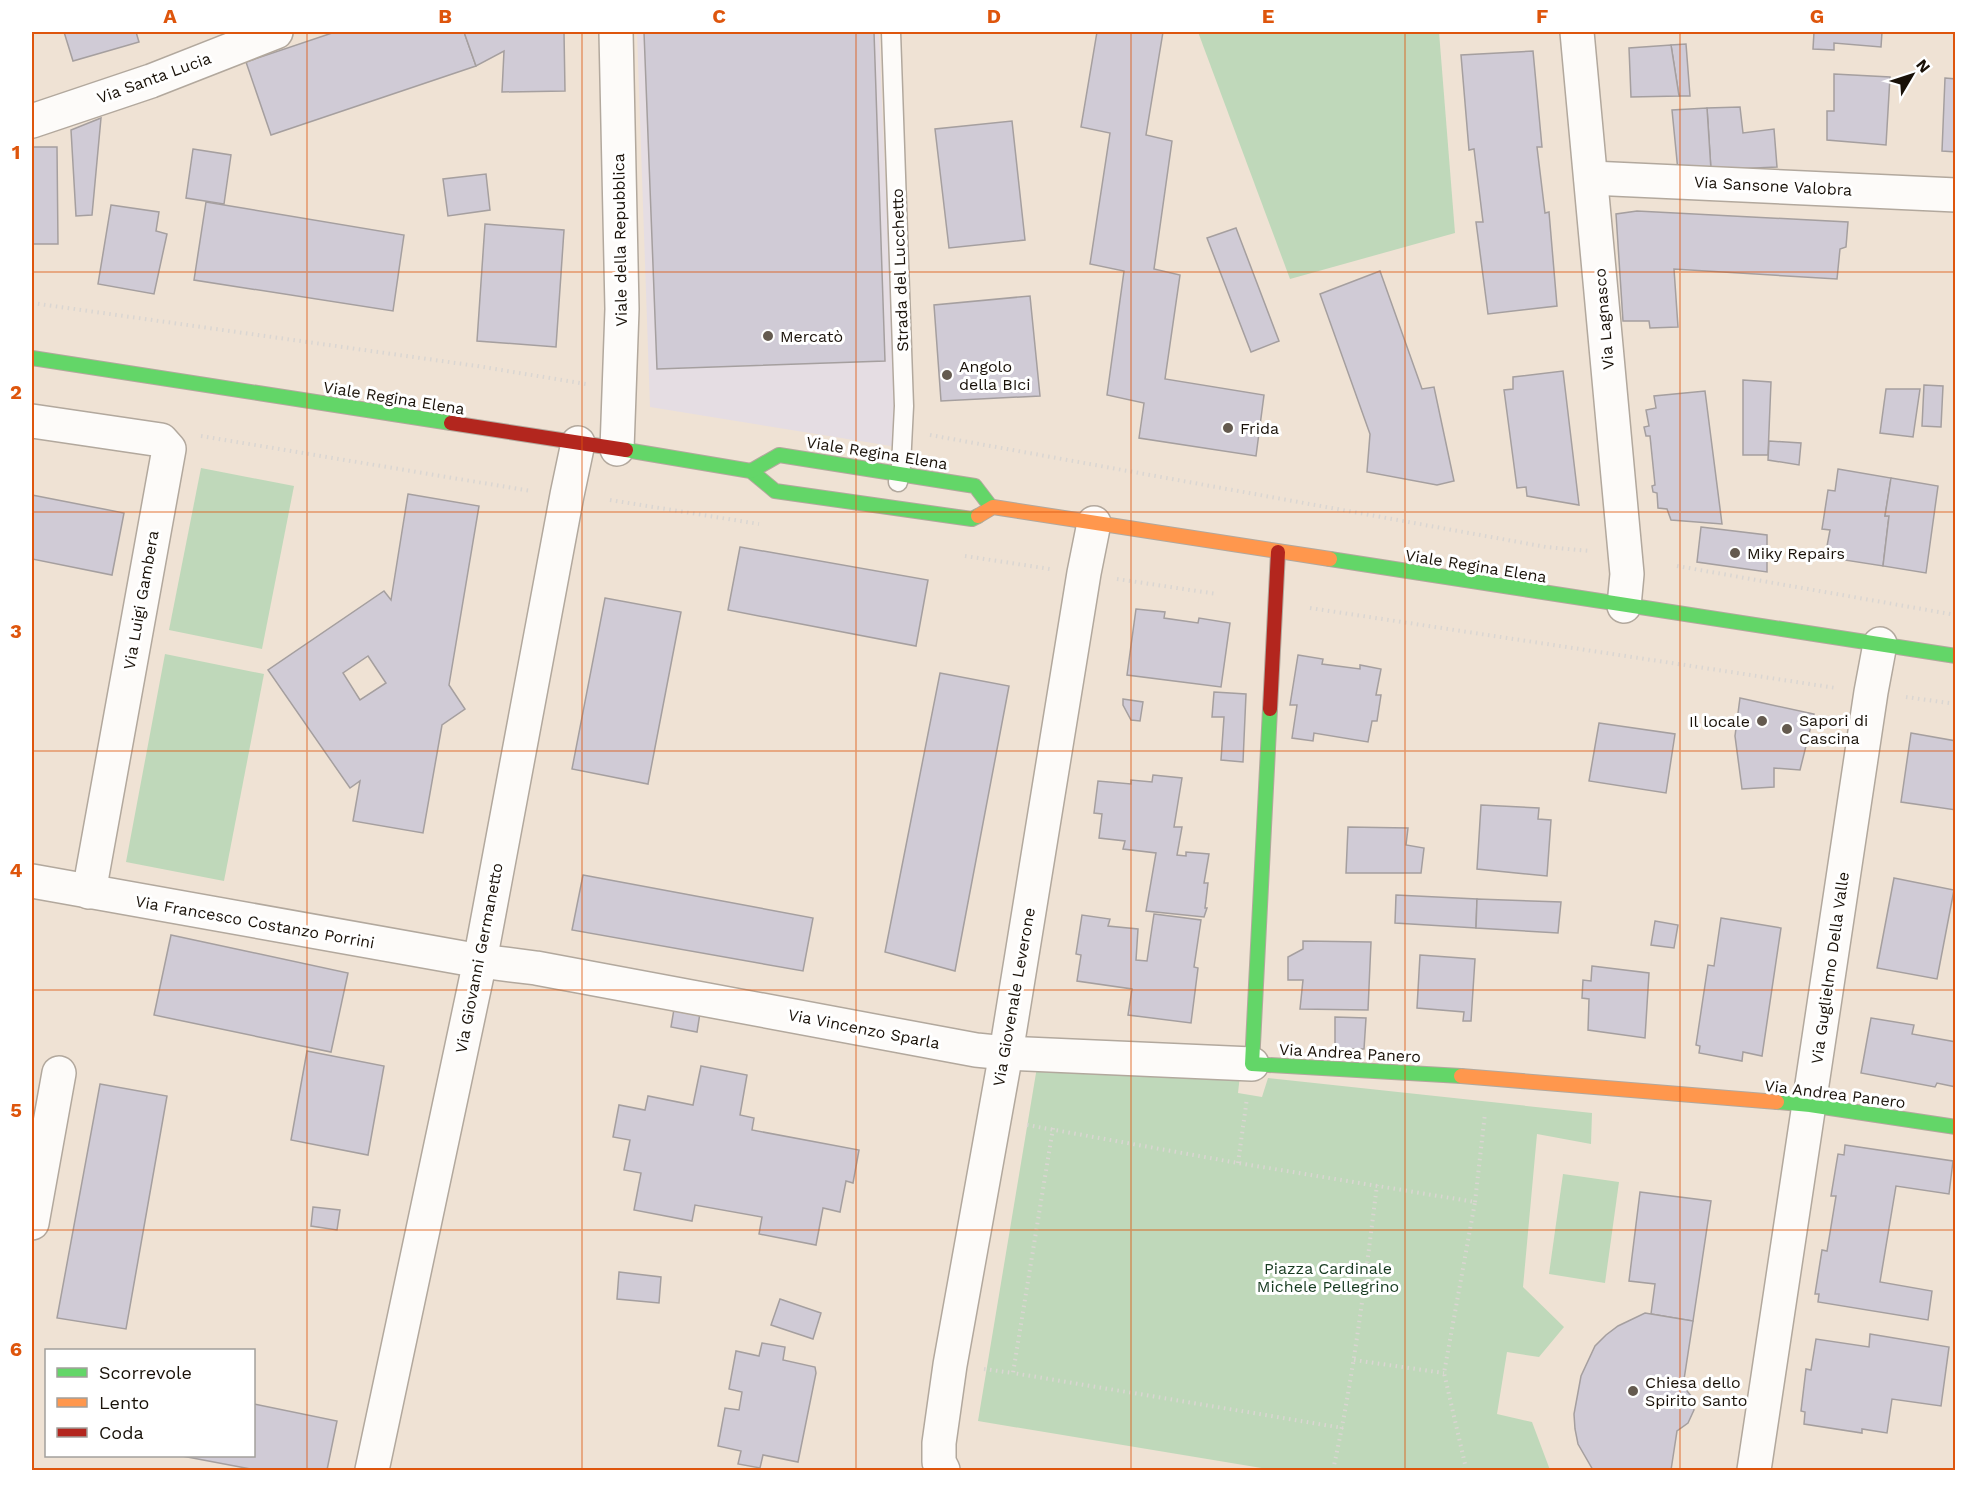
<svg xmlns="http://www.w3.org/2000/svg" width="1987" height="1502" viewBox="0 0 1987 1502" font-family="'Work Sans',sans-serif">
<style>
.commercial{fill:#e5dde3}
.green{fill:#bfd8ba}
.building{fill:#d0cbd6;stroke:#a59f9f;stroke-width:1.5;fill-rule:evenodd}
.lines{fill:none;stroke-linecap:round;stroke-linejoin:round}
.lane-casing{stroke:#b2a89d;stroke-width:21}
.street-casing{stroke:#b2a89d;stroke-width:36}
.fast-casing{stroke:#b2a89d;stroke-width:16}
.slow-casing{stroke:#b2a89d;stroke-width:16}
.jam-casing{stroke:#b2a89d;stroke-width:16}
.path{stroke:#dad6d2;stroke-width:4;stroke-dasharray:1.5 4.5;stroke-linecap:butt}
.lane{stroke:#fdfbf9;stroke-width:18}
.street{stroke:#fdfbf9;stroke-width:33}
.fast{stroke:#63d668;stroke-width:14}
.slow{stroke:#ff974d;stroke-width:14}
.jam{stroke:#b3261e;stroke-width:14}
.grid{fill:none;stroke:#de550c;stroke-width:1.5;stroke-opacity:0.55}
.poi-dot{fill:#645a4f;stroke:#fff;stroke-width:2}
.labels{text-anchor:middle;dominant-baseline:central;stroke-width:6;stroke-linejoin:round;paint-order:stroke}
.street-label{font-size:16px;fill:#191108;stroke:#fff}
.poi-label{font-size:16px;fill:#191108;stroke:#fff;text-anchor:start}
.park-label{font-size:16px;fill:#173b21;stroke:#fff}
.neatline{fill:none;stroke:#de550c;stroke-width:2}
.grid-label{font-size:20px;text-anchor:middle;font-weight:bold;fill:#de550c}
</style>
<rect width="100%" height="100%" fill="#efe2d4"/>
<polygon class="commercial" points="637,32 879,32 897,447 650,407"/>
<g class="green">
<polygon points="1198,32 1439,32 1455,233 1290,279"/>
<polygon points="201,468 294,486 262,649 169,630"/>
<polygon points="165,654 264,674 224,881 126,862"/>
<polygon points="1037,1067 1240,1075 1238,1093 1262,1097 1268,1078 1592,1113 1591,1144 1537,1134 1523,1287 1564,1327 1539,1357 1507,1352 1497,1414 1532,1422 1550,1470 1273,1470 978,1421"/>
<polygon points="1563,1174 1619,1182 1605,1283 1549,1274"/>
</g>
<g class="building">
<polygon points="64,32 136,32 139,42 73,61"/>
<polygon points="335,32 464,32 476,66 271,135 246,62"/>
<polygon points="464,32 564,32 565,91 502,92 504,51 476,66"/>
<polygon points="644,32 874,32 885,361 657,369"/>
<polygon points="1097,32 1163,32 1146,135 1172,141 1154,269 1180,275 1165,379 1264,395 1256,456 1139,438 1144,403 1107,395 1124,271 1090,264 1110,133 1081,127"/>
<polygon points="1814,32 1882,32 1881,47 1834,43 1834,50 1813,49"/>
<polygon points="1686,44 1690,96 1679,96 1671,45"/>
<polygon points="1671,45 1679,96 1631,97 1629,48"/>
<polygon points="1533,51 1542,147 1537,147 1545,213 1549,212 1557,306 1488,314 1476,222 1483,222 1474,149 1469,150 1461,55"/>
<polygon points="1834,74 1890,77 1886,145 1827,140 1827,111 1834,111"/>
<polygon points="1945,78 1956,79 1956,152 1942,151"/>
<polygon points="1740,107 1743,133 1774,129 1777,167 1711,170 1707,108"/>
<polygon points="1707,108 1711,170 1678,171 1672,110"/>
<polygon points="101,118 92,215 76,216 71,130"/>
<polygon points="1012,121 1025,240 949,248 935,129"/>
<polygon points="32,147 57,147 58,244 32,244"/>
<polygon points="193,149 231,155 224,204 186,198"/>
<polygon points="486,174 490,210 448,216 443,179"/>
<polygon points="206,202 404,235 393,311 194,280"/>
<polygon points="111,205 159,212 156,231 167,234 154,294 98,284"/>
<polygon points="1637,211 1848,222 1846,247 1840,249 1837,279 1674,269 1678,327 1650,328 1649,321 1623,321 1616,214"/>
<polygon points="485,224 564,230 556,347 477,341"/>
<polygon points="1236,228 1279,341 1251,352 1207,238"/>
<polygon points="1380,271 1422,389 1434,387 1454,481 1437,485 1367,472 1370,434 1320,294"/>
<polygon points="1030,296 1040,396 941,401 934,305"/>
<polygon points="1563,371 1579,505 1527,496 1526,487 1517,488 1504,390 1513,389 1513,377"/>
<polygon points="1743,380 1771,382 1768,455 1743,455"/>
<polygon points="1924,385 1943,386 1941,427 1922,426"/>
<polygon points="1886,389 1920,389 1913,437 1880,433"/>
<polygon points="1705,391 1722,524 1671,520 1667,509 1658,508 1657,493 1653,492 1652,486 1655,485 1650,436 1646,436 1644,427 1649,426 1646,410 1656,408 1654,396"/>
<polygon points="1769,441 1801,443 1799,465 1768,460"/>
<polygon points="1838,469 1891,478 1885,516 1889,516 1883,566 1825,557 1830,530 1822,529 1828,490 1835,491"/>
<polygon points="1891,478 1938,486 1926,573 1883,566 1889,516 1885,516"/>
<path d="M408,494L479,506L449,685L465,709L442,725L423,833L353,821L360,781L350,788L268,670L384,591L391,600ZM368,656L386,683L360,700L343,673Z"/>
<polygon points="32,495 124,513 112,575 32,559"/>
<polygon points="1701,527 1767,535 1767,572 1697,562"/>
<polygon points="740,547 928,580 916,646 728,610"/>
<polygon points="605,598 681,612 648,784 572,769"/>
<polygon points="1136,609 1165,612 1164,618 1198,623 1199,618 1230,623 1221,687 1127,675"/>
<polygon points="1298,655 1323,659 1322,664 1360,669 1360,665 1381,669 1376,695 1381,695 1377,721 1372,721 1368,742 1314,733 1313,741 1292,738 1297,705 1290,705"/>
<polygon points="940,673 1009,686 955,971 885,952"/>
<polygon points="1214,692 1246,694 1243,762 1221,760 1224,717 1212,717"/>
<polygon points="1740,698 1814,714 1800,770 1774,768 1774,787 1742,789 1735,736"/>
<polygon points="1123,699 1143,702 1140,721 1131,720 1123,705"/>
<polygon points="1599,723 1675,734 1666,793 1589,781"/>
<polygon points="1911,733 1956,741 1956,810 1901,802"/>
<polygon points="1153,775 1182,778 1174,827 1182,827 1177,855 1186,856 1186,852 1209,854 1204,883 1208,883 1205,908 1207,908 1204,917 1146,911 1156,853 1123,849 1125,841 1099,838 1102,814 1094,813 1098,781 1131,784 1131,780 1152,782"/>
<polygon points="1481,805 1539,808 1538,819 1551,820 1547,876 1477,869"/>
<polygon points="1348,827 1408,828 1406,845 1424,848 1421,873 1346,873"/>
<polygon points="583,875 813,918 803,971 572,930"/>
<polygon points="1894,878 1954,890 1937,979 1877,968"/>
<polygon points="1396,895 1477,899 1476,928 1395,923"/>
<polygon points="1477,899 1561,902 1558,933 1476,928"/>
<polygon points="1154,914 1201,920 1194,967 1198,968 1191,1023 1128,1015 1132,989 1077,981 1081,955 1076,954 1082,915 1110,919 1108,926 1138,929 1136,960 1147,961"/>
<polygon points="1721,918 1781,928 1762,1056 1743,1052 1742,1061 1699,1053 1700,1046 1696,1045 1708,965 1714,966"/>
<polygon points="1655,921 1678,925 1674,948 1651,945"/>
<polygon points="171,935 348,973 331,1052 154,1015"/>
<polygon points="1303,941 1371,942 1368,1010 1300,1009 1303,980 1288,980 1288,957 1303,949"/>
<polygon points="1420,955 1475,959 1471,1021 1463,1021 1464,1012 1417,1008"/>
<polygon points="1592,966 1649,973 1645,1038 1588,1030 1589,999 1582,998 1583,980 1591,981"/>
<polygon points="674,1009 700,1013 697,1032 671,1027"/>
<polygon points="1335,1017 1366,1018 1364,1049 1335,1049"/>
<polygon points="1871,1018 1914,1025 1912,1034 1956,1042 1956,1087 1937,1083 1935,1087 1861,1073"/>
<polygon points="307,1051 384,1066 368,1155 291,1140"/>
<polygon points="701,1066 747,1075 740,1115 754,1118 752,1130 859,1150 853,1183 846,1181 840,1212 823,1208 816,1245 759,1234 762,1217 695,1205 692,1221 634,1210 641,1173 624,1170 630,1140 613,1137 619,1105 645,1110 648,1096 693,1105"/>
<polygon points="100,1084 167,1096 126,1329 57,1318"/>
<polygon points="1845,1145 1953,1161 1949,1194 1896,1186 1880,1282 1932,1291 1928,1320 1818,1302 1819,1294 1815,1294 1822,1250 1827,1251 1836,1196 1831,1196 1838,1154 1844,1155"/>
<polygon points="1640,1192 1711,1201 1693,1321 1651,1314 1655,1284 1629,1281"/>
<polygon points="313,1207 340,1210 337,1230 311,1226"/>
<polygon points="619,1272 661,1277 659,1303 617,1299"/>
<polygon points="780,1299 821,1313 813,1339 771,1325"/>
<polygon points="1645,1313 1693,1321 1683,1386 1692,1397 1694,1410 1688,1423 1677,1431 1671,1470 1593,1470 1578,1444 1575,1429 1574,1414 1581,1376 1595,1346 1606,1335 1618,1326"/>
<polygon points="1870,1334 1949,1347 1941,1406 1892,1399 1887,1433 1862,1429 1862,1433 1804,1424 1805,1412 1801,1411 1806,1369 1811,1370 1816,1339 1869,1347"/>
<polygon points="762,1343 785,1347 783,1360 815,1367 816,1373 798,1462 763,1455 760,1468 738,1464 741,1451 718,1446 725,1408 739,1410 742,1392 729,1389 736,1351 759,1356"/>
<polygon points="254,1404 337,1421 327,1470 256,1470 182,1456 254,1456"/>
</g>
<g class="lines">
<defs>
<polyline id="lane" points="891,32 904,406 901,466 898,482"/>
<g id="street">
<polyline points="616,32 622,309 617,449"/>
<polyline points="1577,32 1627,574 1624,606"/>
<polyline points="32,121 151,81 276,32"/>
<polyline points="1591,178 1956,195"/>
<polyline points="32,421 161,440 169,449 89,892"/>
<polyline points="32,881 480,961 536,968 976,1050 1006,1053 1252,1064"/>
<polyline points="32,1223 59,1073"/>
<polyline points="372,1470 480,961 567,495 578,443"/>
<polyline points="943,1470 939,1462 939,1443 950,1365 1006,1053 1084,573 1094,523"/>
<polyline points="1754,1470 1871,692 1880,644"/>
</g>
<g id="fast">
<polyline points="32,358 451,423"/>
<polyline points="626,450 751,471 775,491 972,519 978,516"/>
<polyline points="751,471 779,455 975,486 991,507"/>
<polyline points="1330,559 1956,656"/>
<polyline points="1270,709 1252,1064 1461,1076"/>
<polyline points="1777,1102 1810,1105 1956,1127"/>
</g>
<g id="slow">
<polyline points="978,516 993,507 1330,559"/>
<polyline points="1461,1076 1777,1102"/>
</g>
<g id="jam">
<polyline points="451,423 626,450"/>
<polyline points="1270,709 1278,552"/>
</g>
</defs>
<use href="#lane" class="lane-casing"/>
<use href="#street" class="street-casing"/>
<use href="#fast" class="fast-casing"/>
<use href="#slow" class="slow-casing"/>
<use href="#jam" class="jam-casing"/>
<g class="path">
<polyline points="32,303 477,366 586,384"/>
<polyline points="930,435 1546,547 1590,551"/>
<polyline points="201,436 531,491"/>
<polyline points="610,500 759,524"/>
<polyline points="965,556 1050,569"/>
<polyline points="1677,566 1956,615"/>
<polyline points="1117,579 1217,594"/>
<polyline points="1310,608 1836,688"/>
<polyline points="1906,697 1956,704"/>
<polyline points="1027,1125 1238,1163 1475,1202 1444,1373 1465,1464 1464,1470"/>
<polyline points="1053,1128 1013,1373 1343,1428"/>
<polyline points="1238,1163 1247,1098"/>
<polyline points="1475,1202 1485,1113"/>
<polyline points="1354,1360 1444,1373"/>
<polyline points="984,1369 1013,1373"/>
<path d="M1333,1470C1354,1376 1365,1280 1377,1185"/>
</g>
<use href="#lane" class="lane"/>
<use href="#street" class="street"/>
<use href="#fast" class="fast"/>
<use href="#slow" class="slow"/>
<use href="#jam" class="jam"/>
</g>
<path class="grid" d="M307,32V1470M582,32V1470M856,32V1470M1131,32V1470M1405,32V1470M1680,32V1470M32,272H1956M32,512H1956M32,751H1956M32,990H1956M32,1230H1956"/>
<g class="poi-dot">
<circle cx="768" cy="336" r="6"/>
<circle cx="947" cy="375" r="6"/>
<circle cx="1228" cy="428" r="6"/>
<circle cx="1735" cy="553" r="6"/>
<circle cx="1762" cy="721" r="6"/>
<circle cx="1787" cy="729" r="6"/>
<circle cx="1633" cy="1391" r="6"/>
</g>
<g class="labels">
<g class="street-label">
<text transform="translate(154 78) rotate(-20)">Via Santa Lucia</text>
<text transform="translate(1773 186) rotate(3)">Via Sansone Valobra</text>
<text transform="translate(620 240) rotate(-91)">Viale della Repubblica</text>
<text transform="translate(900 270) rotate(-92)">Strada del Lucchetto</text>
<text transform="translate(1604 319) rotate(-95)">Via Lagnasco</text>
<text transform="translate(394 398) rotate(9)">Viale Regina Elena</text>
<text transform="translate(877 453) rotate(9)">Viale Regina Elena</text>
<text transform="translate(1476 566) rotate(9)">Viale Regina Elena</text>
<text transform="translate(141 600) rotate(-80)">Via Luigi Gambera</text>
<text transform="translate(255 922) rotate(10)">Via Francesco Costanzo Porrini</text>
<text transform="translate(479 958) rotate(-79)">Via Giovanni Germanetto</text>
<text transform="translate(1830 968) rotate(-82)">Via Guglielmo Della Valle</text>
<text transform="translate(1014 997) rotate(-80)">Via Giovenale Leverone</text>
<text transform="translate(864 1029) rotate(11)">Via Vincenzo Sparla</text>
<text transform="translate(1350 1053) rotate(3)">Via Andrea Panero</text>
<text transform="translate(1835 1094) rotate(7)">Via Andrea Panero</text>
</g>
<g class="poi-label">
<text x="780" y="336">Mercatò</text>
<text x="959" y="366">Angolo<tspan x="959" dy="18">della BIci</tspan></text>
<text x="1240" y="428">Frida</text>
<text x="1747" y="553">Miky Repairs</text>
<text x="1799" y="720">Sapori di<tspan x="1799" dy="18">Cascina</tspan></text>
<text x="1750" y="721" text-anchor="end">Il locale</text>
<text x="1645" y="1382">Chiesa dello<tspan x="1645" dy="18">Spirito Santo</tspan></text>
</g>
<g class="park-label">
<text x="1328" y="1268">Piazza Cardinale<tspan x="1328" dy="18">Michele Pellegrino</tspan></text>
</g>
</g>
<rect width="1987" height="1502" fill="none" stroke="#ffffff" stroke-width="66"/>
<rect x="45" y="1349" width="210" height="108" fill="#ffffff" stroke="#a3a09c" stroke-width="1.5"/>
<rect x="57" y="1368" width="30" height="9" fill="#63d668" stroke="#a3a09c" stroke-width="1.5"/>
<text x="99" y="1379" font-size="18" fill="#191108">Scorrevole</text>
<rect x="57" y="1398" width="30" height="9" fill="#ff974d" stroke="#a3a09c" stroke-width="1.5"/>
<text x="99" y="1409" font-size="18" fill="#191108">Lento</text>
<rect x="57" y="1428" width="30" height="9" fill="#b3261e" stroke="#a3a09c" stroke-width="1.5"/>
<text x="99" y="1439" font-size="18" fill="#191108">Coda</text>
<g transform="translate(1912 75) rotate(51)" stroke="#ffffff" stroke-width="4.5" paint-order="stroke">
<path d="M0-4.5L10 22L0 15L-10 22Z" fill="#191108"/>
<text y="-9" font-size="16" font-weight="bold" text-anchor="middle" fill="#191108">N</text>
</g>
<rect x="33" y="33" width="1921" height="1436" class="neatline"/>
<g class="grid-label">
<text x="170" y="23">A</text>
<text x="445" y="23">B</text>
<text x="719" y="23">C</text>
<text x="994" y="23">D</text>
<text x="1268" y="23">E</text>
<text x="1542" y="23">F</text>
<text x="1817" y="23">G</text>
<text x="16" y="159">1</text>
<text x="16" y="399">2</text>
<text x="16" y="638">3</text>
<text x="16" y="877">4</text>
<text x="16" y="1117">5</text>
<text x="16" y="1356">6</text>
</g>
</svg>
